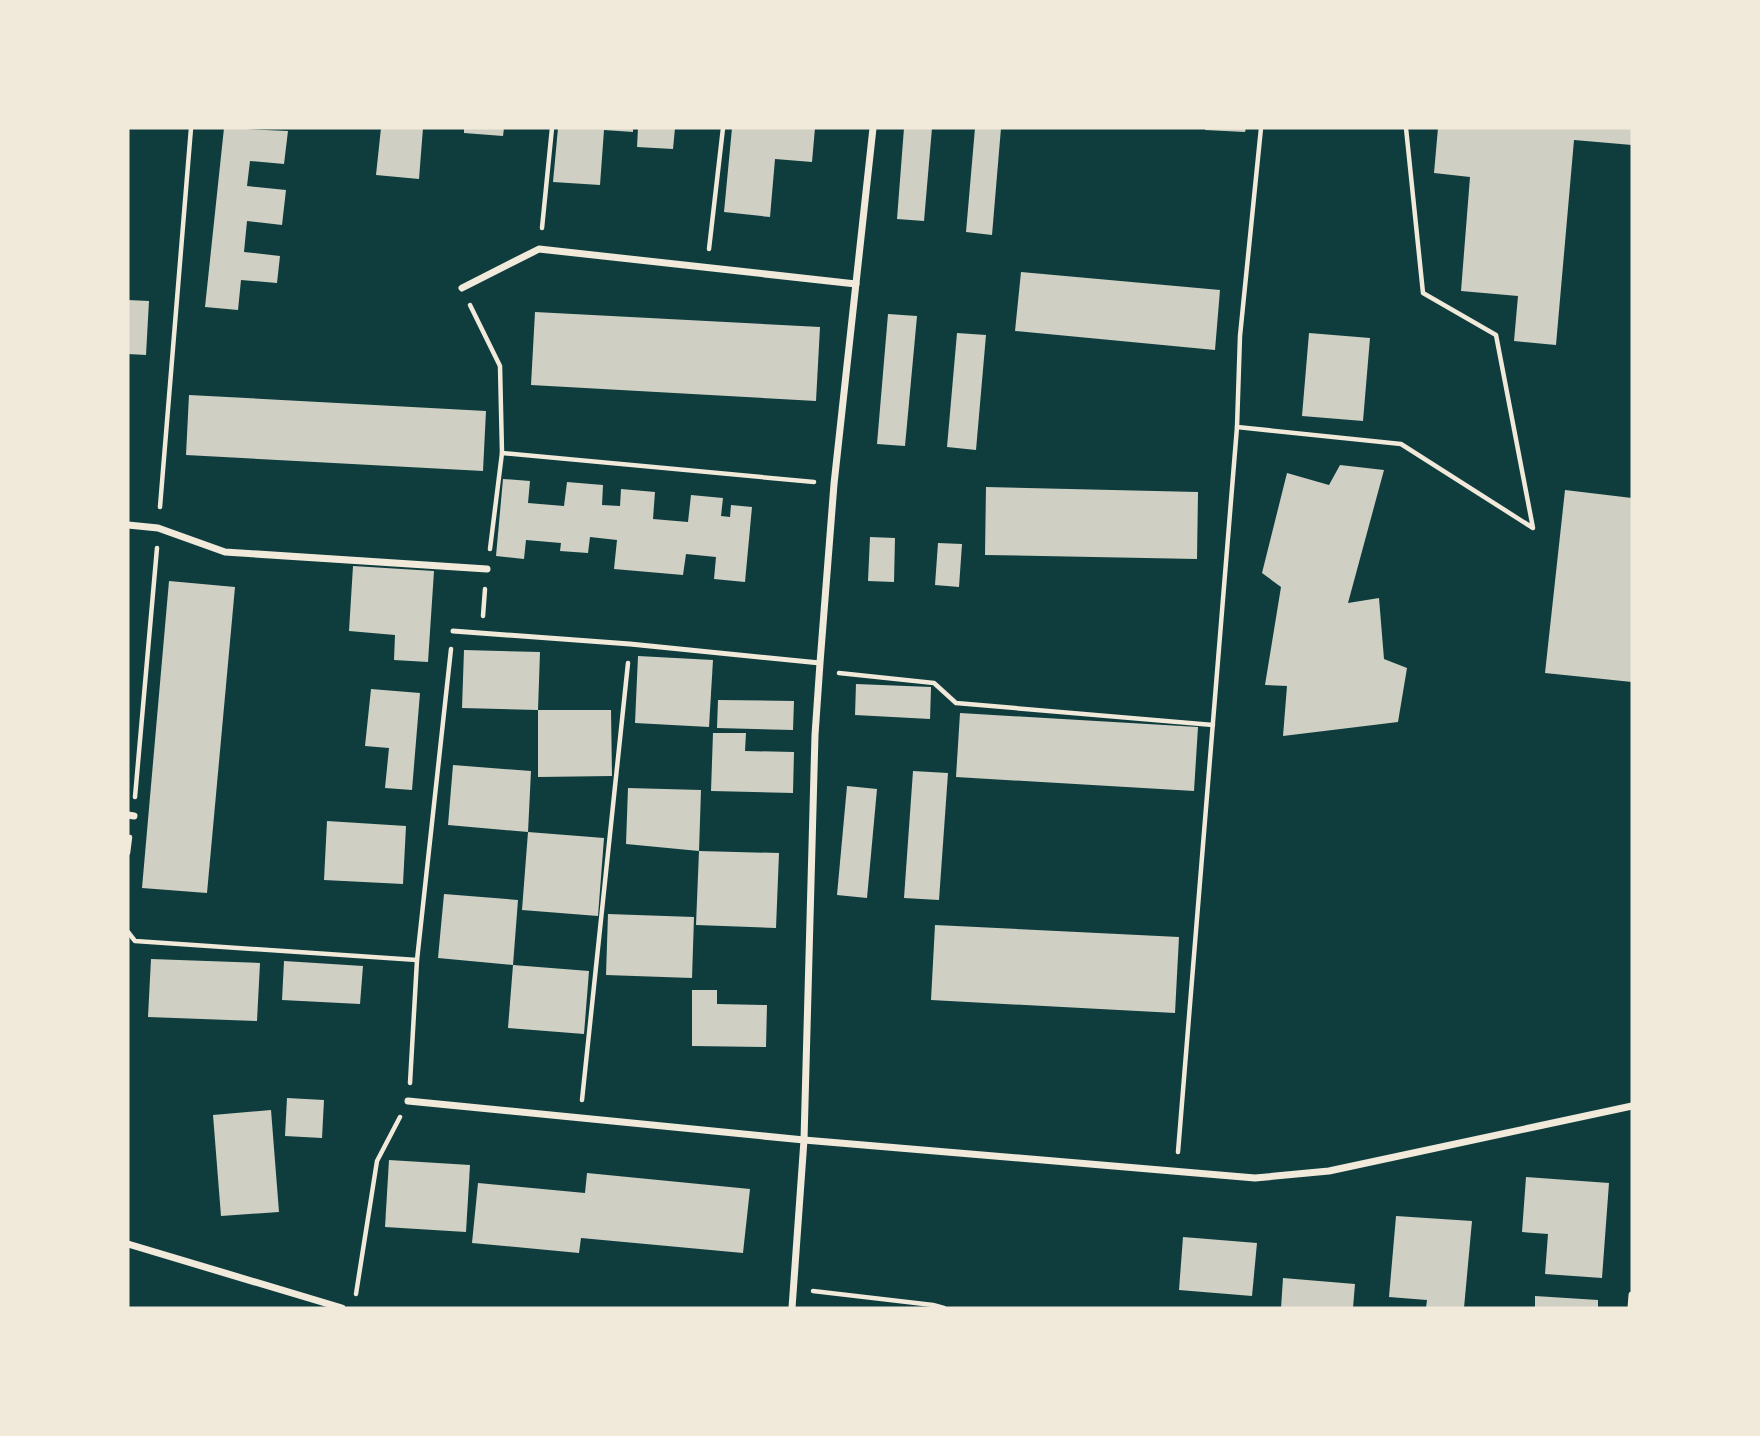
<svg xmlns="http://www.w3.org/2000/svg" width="1760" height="1436" viewBox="0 0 1760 1436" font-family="Jost,sans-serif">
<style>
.building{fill:#cfcfc3}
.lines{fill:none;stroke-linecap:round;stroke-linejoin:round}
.path{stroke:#f1e9da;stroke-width:4.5}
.service{stroke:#f1e9da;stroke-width:5}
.minor{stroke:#f1e9da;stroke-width:7}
</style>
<rect width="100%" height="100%" fill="#0f3d3e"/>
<g class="building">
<polygon points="224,128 288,131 284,164 250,161 247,186 286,190 282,225 247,221 244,252 280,256 277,283 241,280 238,310 205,307"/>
<polygon points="381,128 423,128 419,179 376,175"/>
<polygon points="464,128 504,128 503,136 464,133"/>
<polygon points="558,128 633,128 633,132 604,130 600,185 553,182"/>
<polygon points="638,128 675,128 673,149 637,147"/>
<polygon points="732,128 815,128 812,162 775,159 770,217 724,212"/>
<polygon points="904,128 932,128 924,221 897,219"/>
<polygon points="975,128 1001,128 992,235 966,232"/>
<polygon points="1205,128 1246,128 1245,132 1205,130"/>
<polygon points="1438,128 1632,128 1632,145 1574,140 1556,345 1514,341 1518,296 1461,291 1470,177 1434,173"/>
<polygon points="1021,272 1220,290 1215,350 1015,331"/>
<polygon points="128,300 149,301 146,355 128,354"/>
<polygon points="535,312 820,327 816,401 531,385"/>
<polygon points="888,314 917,316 905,446 877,444"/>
<polygon points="957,333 986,335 976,450 947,447"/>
<polygon points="1309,333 1370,338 1363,421 1302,416"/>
<polygon points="189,395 486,411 483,471 186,455"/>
<polygon points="1340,465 1384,470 1348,603 1379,598 1384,659 1407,668 1398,722 1283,736 1287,686 1265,685 1281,587 1262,573 1287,473 1329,485"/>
<polygon points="503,479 530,481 528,503 564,506 567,482 603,485 602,505 620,506 621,489 655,492 653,519 688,522 691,495 723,498 721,516 730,517 731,505 752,507 745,582 714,579 716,557 686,554 683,575 614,569 617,540 590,537 588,553 560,551 561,543 526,540 524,559 496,556"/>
<polygon points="986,487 1198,492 1197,559 985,555"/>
<polygon points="1565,490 1632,498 1632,682 1545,673"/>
<polygon points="870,537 895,538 894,582 868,581"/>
<polygon points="938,543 962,544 959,587 935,585"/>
<polygon points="353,566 434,571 428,662 394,660 395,635 349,631"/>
<polygon points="169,581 235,587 207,893 142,888"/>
<polygon points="464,650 540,652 538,710 611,710 612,776 538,777 538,710 462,708"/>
<polygon points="638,656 713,660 709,727 635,723"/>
<polygon points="856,684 931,687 930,719 855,715"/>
<polygon points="371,689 420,693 412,790 385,788 389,748 365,746"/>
<polygon points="718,700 794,701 793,730 717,728"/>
<polygon points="960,713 1198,727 1194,791 956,777"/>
<polygon points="713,733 746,733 745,751 794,752 793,793 711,791"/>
<polygon points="453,765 531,771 528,832 448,825"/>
<polygon points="913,771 948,773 939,900 904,898"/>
<polygon points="847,786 877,789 867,898 837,895"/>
<polygon points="628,788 701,790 699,851 626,844"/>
<polygon points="327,821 406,826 403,884 324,880"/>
<polygon points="528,832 604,838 598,916 522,910"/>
<polygon points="699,851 779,853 776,928 696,925"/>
<polygon points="444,894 518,900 513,965 589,971 584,1034 508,1028 513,965 438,958"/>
<polygon points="608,914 694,917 692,978 606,975"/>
<polygon points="935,925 1179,937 1175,1013 931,1000"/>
<polygon points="151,959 260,963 257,1021 148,1017"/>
<polygon points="284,961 363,966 360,1004 282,1000"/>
<polygon points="692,990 717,990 717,1004 767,1005 766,1047 692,1046"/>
<polygon points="287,1098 324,1100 322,1138 285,1136"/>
<polygon points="271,1110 279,1212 221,1216 213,1115"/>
<polygon points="389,1160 470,1165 466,1232 385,1227"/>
<polygon points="587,1173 750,1189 743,1253 581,1238 579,1253 472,1243 478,1183 585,1193"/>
<polygon points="1526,1177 1609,1183 1602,1278 1545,1274 1548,1234 1522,1232"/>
<polygon points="1396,1216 1472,1221 1464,1308 1426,1308 1427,1300 1389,1297"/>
<polygon points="1183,1237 1257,1243 1252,1296 1179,1290"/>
<polygon points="1283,1278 1355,1284 1353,1308 1281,1308"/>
<polygon points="1535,1296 1598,1300 1598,1308 1535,1308"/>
</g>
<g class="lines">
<g class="path">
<polyline points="542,228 552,128"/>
<polyline points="709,249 723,128"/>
<polyline points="470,305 500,366 502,453"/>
<polyline points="1237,427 1401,444 1533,528 1496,335 1423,293 1406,128"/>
<polyline points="160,507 191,128"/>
<polyline points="490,549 502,453 814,482"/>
<polyline points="483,616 485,589"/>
<polyline points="839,673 934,683 956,703 1213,725"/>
<polyline points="135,797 157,548"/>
<polyline points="128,853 130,837"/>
<polyline points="128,932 135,941 417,960"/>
<polyline points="410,1083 417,960 451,649"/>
<polyline points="582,1100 628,663"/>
<polyline points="1178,1152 1237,427 1240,336 1261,128"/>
<polyline points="813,1291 933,1305 944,1308"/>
<polyline points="356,1294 377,1161 400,1117"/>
</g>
<polyline class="service" points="453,631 630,644 820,663"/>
<g class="minor">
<polyline points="462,288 539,249 856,284"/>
<polyline points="128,525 158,528 225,552 487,569"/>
<polyline points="128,815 134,816"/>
<polyline points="408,1101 804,1140 1255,1178 1329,1171 1632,1106"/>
<polyline points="128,1244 342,1308"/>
<polyline points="792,1308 804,1140 815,735 820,663 834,484 873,128"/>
<polyline points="1631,1308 1632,1295"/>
</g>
</g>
<rect width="1760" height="1436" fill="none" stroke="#f1e9da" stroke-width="259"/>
</svg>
